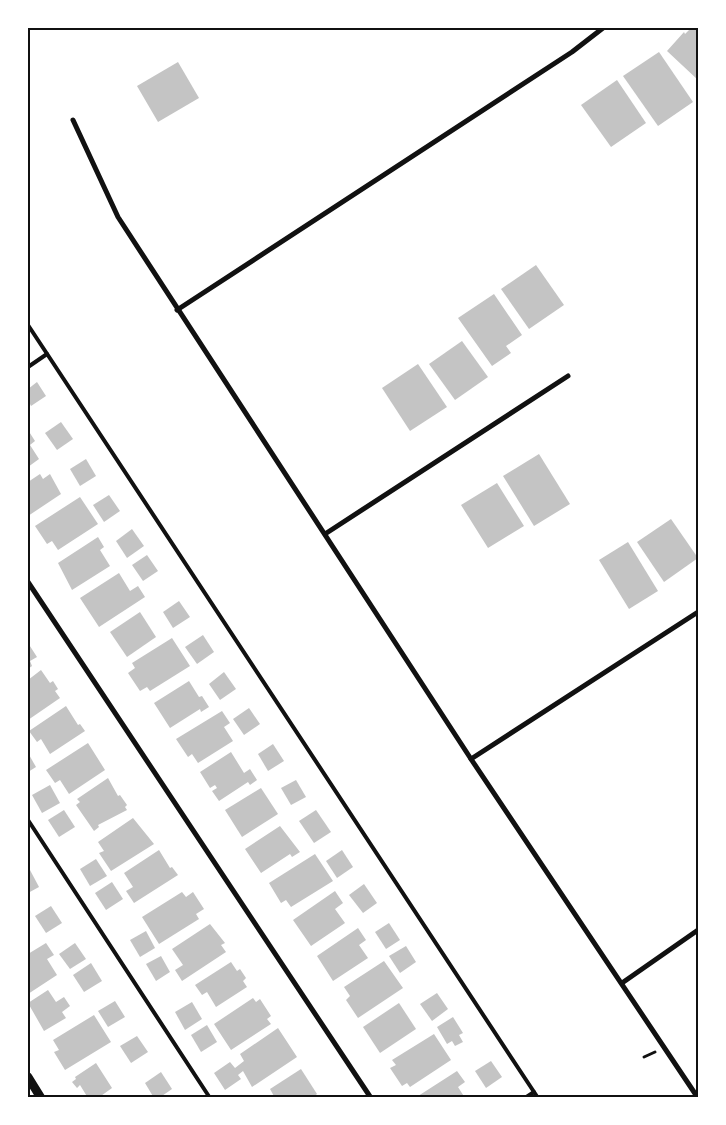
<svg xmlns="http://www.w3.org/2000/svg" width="726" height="1125" viewBox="0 0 726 1125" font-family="Lato,sans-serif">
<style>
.building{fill:#c4c4c4}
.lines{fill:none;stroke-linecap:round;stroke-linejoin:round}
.path{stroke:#111;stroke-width:3}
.service{stroke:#111;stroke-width:4}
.minor{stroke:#111;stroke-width:5}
.tertiary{stroke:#111;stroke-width:9}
.neatline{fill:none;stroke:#111;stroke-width:2}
</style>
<rect width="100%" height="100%" fill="#fff"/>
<g class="building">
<polygon points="691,28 698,28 698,80 667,51 684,32 685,34"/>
<polygon points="659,52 693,102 658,126 623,76"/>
<polygon points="178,62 199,98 158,122 137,86"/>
<polygon points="617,80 646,123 611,147 581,105"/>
<polygon points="536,265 564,305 529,329 501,289"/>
<polygon points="494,294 522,335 506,346 511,353 492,366 458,318"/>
<polygon points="462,341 488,377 455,400 429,364"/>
<polygon points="418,364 447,407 410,431 382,388"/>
<polygon points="37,382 46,396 31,406 28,400 28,389"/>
<polygon points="61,422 73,439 57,450 45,433"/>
<polygon points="28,430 35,441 30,445 39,459 28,467"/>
<polygon points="539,454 570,504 534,526 503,476"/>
<polygon points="86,459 96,476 80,486 70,469"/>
<polygon points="40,474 43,479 50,474 61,494 28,516 28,482"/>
<polygon points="497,483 524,526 488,548 461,505"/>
<polygon points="109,495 120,511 104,522 93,505"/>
<polygon points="80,497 98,524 58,550 52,541 47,544 35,526"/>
<polygon points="671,519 698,558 664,582 637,542"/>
<polygon points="132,529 144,546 127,558 116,541"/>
<polygon points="98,537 104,547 100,550 110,566 72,590 58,563"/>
<polygon points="628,542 658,591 629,609 599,560"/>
<polygon points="147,555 158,571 143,581 132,565"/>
<polygon points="119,573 130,591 138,586 145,597 99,627 80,598"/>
<polygon points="179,601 190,617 173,628 163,612"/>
<polygon points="140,612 156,637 127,657 110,632"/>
<polygon points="203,635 214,652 197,664 185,647"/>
<polygon points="172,638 190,666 150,691 147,687 140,691 128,673 135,668 132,663"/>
<polygon points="28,643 37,657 30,661 32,666 28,669"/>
<polygon points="41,670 50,683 53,681 58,689 55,691 60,698 28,720 28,680"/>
<polygon points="224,672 236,689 220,700 209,684"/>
<polygon points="189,681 199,697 202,696 209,707 201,712 200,709 170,728 154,703"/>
<polygon points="66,706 78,725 80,724 85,731 50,754 41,739 37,742 29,731"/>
<polygon points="249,708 260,724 244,735 233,719"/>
<polygon points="222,711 230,723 224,727 233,741 198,763 192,754 188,757 176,739"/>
<polygon points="88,743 105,770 69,794 60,780 55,783 46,770"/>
<polygon points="273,744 284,761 268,771 258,754"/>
<polygon points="231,752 244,773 250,769 257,780 250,785 248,782 219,801 212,791 217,788 215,785 210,788 200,772"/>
<polygon points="28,753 36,767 28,772"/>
<polygon points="108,778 118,796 120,795 127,805 125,807 127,810 98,825 99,827 94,831 76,805 80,802 77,799"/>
<polygon points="296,780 306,797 291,805 281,788"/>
<polygon points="50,785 60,803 42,813 32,795"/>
<polygon points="261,788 278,814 242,837 225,810"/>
<polygon points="64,810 75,827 59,837 48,820"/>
<polygon points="316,810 331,832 314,843 299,821"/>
<polygon points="133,818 154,844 111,871 99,853 104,851 98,842"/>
<polygon points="280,826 300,852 292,857 290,854 261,873 245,849"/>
<polygon points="159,850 170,868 172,867 178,875 134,903 126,891 133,887 124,873"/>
<polygon points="342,850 353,867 337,878 326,861"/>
<polygon points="315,854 333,881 291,907 286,900 281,903 269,883"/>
<polygon points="96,859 107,876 90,886 80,869"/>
<polygon points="30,870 39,887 28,893 28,871"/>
<polygon points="112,882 123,899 106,910 95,893"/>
<polygon points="364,884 377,903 363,913 349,895"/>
<polygon points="335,891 343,903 335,909 345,923 311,946 293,920"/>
<polygon points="182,892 186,897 193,892 204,909 196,914 199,919 159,944 142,917"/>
<polygon points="51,906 62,923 46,933 35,916"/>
<polygon points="389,923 400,940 386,949 375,932"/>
<polygon points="210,924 225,943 221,945 226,952 182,981 175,970 183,965 172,949"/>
<polygon points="358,928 366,940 359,945 368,958 333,981 317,956"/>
<polygon points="146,931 155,948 140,957 130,940"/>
<polygon points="46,943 54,955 47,959 57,975 28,994 28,954"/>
<polygon points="75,943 86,959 70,969 59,954"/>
<polygon points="406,946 416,962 400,973 389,956"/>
<polygon points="161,956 170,972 156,981 146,964"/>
<polygon points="384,961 403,988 358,1018 346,1000 350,996 344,987"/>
<polygon points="231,962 237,971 240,969 246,978 243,981 247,987 216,1007 207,992 202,995 195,985"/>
<polygon points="91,963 102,981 84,992 73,975"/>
<polygon points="48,990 56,1002 64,997 70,1006 62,1012 66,1018 44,1031 28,1003"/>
<polygon points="437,993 448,1009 432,1021 420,1004"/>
<polygon points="253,998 256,1002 260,999 271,1016 267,1019 271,1024 231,1050 214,1024"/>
<polygon points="115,1001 125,1017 108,1027 98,1011"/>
<polygon points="192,1002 202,1019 185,1030 175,1012"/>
<polygon points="399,1003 416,1029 380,1053 363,1027"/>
<polygon points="94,1015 111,1042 65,1070 54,1052 59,1050 53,1040"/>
<polygon points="453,1017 463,1033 459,1035 463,1042 455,1046 452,1041 447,1044 437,1027"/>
<polygon points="207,1025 217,1042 201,1052 191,1035"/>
<polygon points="278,1028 297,1057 252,1087 243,1071 238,1075 241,1079 225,1090 214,1073 230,1062 235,1068 244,1061 240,1054"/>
<polygon points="434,1034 451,1060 410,1087 407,1083 402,1086 390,1068 396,1065 392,1060"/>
<polygon points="137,1036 148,1052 131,1063 120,1046"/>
<polygon points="491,1061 502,1077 486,1088 475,1071"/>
<polygon points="96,1063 112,1088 98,1098 88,1098 80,1085 77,1088 72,1082 76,1079 75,1077"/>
<polygon points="301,1069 317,1094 312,1098 275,1098 270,1089"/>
<polygon points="457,1071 465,1082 458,1087 465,1098 415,1098"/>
<polygon points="161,1072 172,1089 159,1098 154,1098 145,1083"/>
</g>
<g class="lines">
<polyline class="path" points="644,1057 655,1052"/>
<g class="service">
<polyline points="28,325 538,1098"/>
<polyline points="28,367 47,354"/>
<polyline points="28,820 210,1098"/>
<polyline points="525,1098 534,1092"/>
</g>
<g class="minor">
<polyline points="73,120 118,217 471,759 698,1098"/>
<polyline points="177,310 572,52 603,28"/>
<polyline points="325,534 568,376"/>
<polyline points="28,582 371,1098"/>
<polyline points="471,759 698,612"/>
<polyline points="622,983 698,930"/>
</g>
<polyline class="tertiary" points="28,1077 41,1098"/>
</g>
<rect width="726" height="1125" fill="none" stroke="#ffffff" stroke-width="58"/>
<rect x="29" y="29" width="668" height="1067" class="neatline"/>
</svg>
